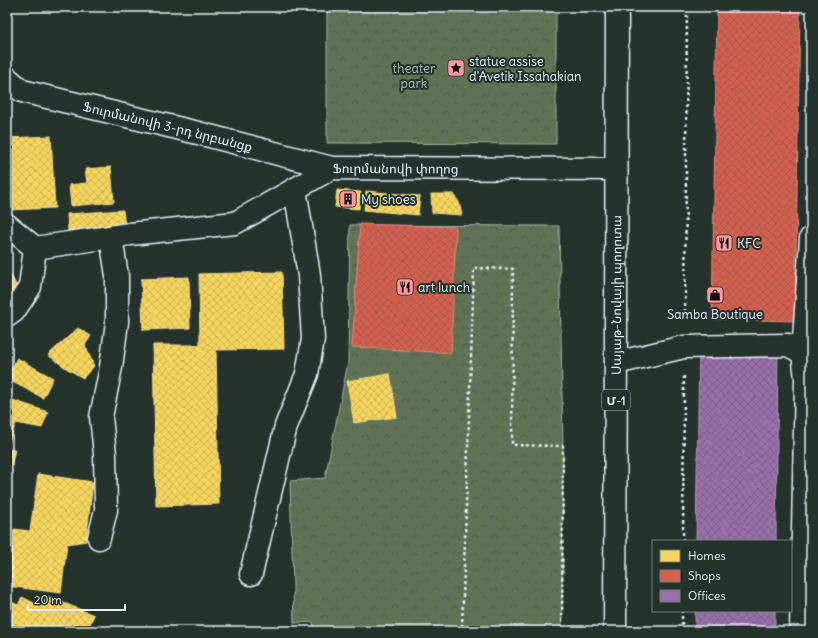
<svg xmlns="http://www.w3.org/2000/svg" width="818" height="638" viewBox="0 0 818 638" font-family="Delius,'Noto Sans Armenian',sans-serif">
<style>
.park{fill:url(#park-crowns);stroke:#a5b2a6}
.homes{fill:url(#homes-cross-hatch);stroke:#f2dd8b}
.shops{fill:url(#shops-cross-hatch);stroke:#db8c80}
.offices{fill:url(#offices-cross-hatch);stroke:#b197c2}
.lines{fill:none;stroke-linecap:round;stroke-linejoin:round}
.minor-casing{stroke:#e8f1f8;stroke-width:25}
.highway-casing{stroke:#e8f1f8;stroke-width:25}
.path{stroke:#e8f1f8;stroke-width:2.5;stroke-dasharray:3 3;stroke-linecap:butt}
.minor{stroke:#26332d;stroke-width:22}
.highway{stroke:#26332d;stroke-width:22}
.labels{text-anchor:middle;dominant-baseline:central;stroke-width:4;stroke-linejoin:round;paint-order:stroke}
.shield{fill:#26332d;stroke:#aeb8bb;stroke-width:1}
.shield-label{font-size:12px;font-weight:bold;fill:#e8f1f8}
.poi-label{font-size:13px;fill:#e8f1f8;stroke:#26332d;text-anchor:start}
.park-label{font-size:13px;fill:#b2beb6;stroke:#26332d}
.street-label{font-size:13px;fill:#e8f1f8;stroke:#26332d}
</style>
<defs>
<pattern id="park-crowns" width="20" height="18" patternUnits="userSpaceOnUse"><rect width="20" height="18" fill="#627254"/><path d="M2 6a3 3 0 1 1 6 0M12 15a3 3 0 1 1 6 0" fill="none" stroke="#535b4e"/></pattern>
<pattern id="homes-cross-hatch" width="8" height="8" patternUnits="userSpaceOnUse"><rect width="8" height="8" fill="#f6d55c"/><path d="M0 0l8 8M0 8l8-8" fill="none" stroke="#cab258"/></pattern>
<pattern id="shops-cross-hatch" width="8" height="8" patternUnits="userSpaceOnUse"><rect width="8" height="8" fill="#d6604d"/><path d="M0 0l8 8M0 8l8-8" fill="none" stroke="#a4584c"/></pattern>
<pattern id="offices-cross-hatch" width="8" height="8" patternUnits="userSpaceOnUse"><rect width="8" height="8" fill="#9970ab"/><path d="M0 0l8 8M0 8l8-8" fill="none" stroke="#786084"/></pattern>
</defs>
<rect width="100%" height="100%" fill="#26332d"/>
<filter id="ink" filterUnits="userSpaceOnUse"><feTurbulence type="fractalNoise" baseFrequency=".025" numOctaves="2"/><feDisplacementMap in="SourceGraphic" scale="8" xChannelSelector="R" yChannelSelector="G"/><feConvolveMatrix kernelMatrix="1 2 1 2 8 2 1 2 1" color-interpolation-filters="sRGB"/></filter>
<g filter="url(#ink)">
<g class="park">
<polygon points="327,7 556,7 556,144 327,143"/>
<polygon points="350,225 559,226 563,446 562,631 314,631 313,622 294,623 290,481 325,478 348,362"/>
</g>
<g class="homes">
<polygon points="51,136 55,208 7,210 7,138"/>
<polygon points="111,167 114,202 71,206 69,185 87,183 85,169"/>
<polygon points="337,190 361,192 359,209 335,207"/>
<polygon points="366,191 420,196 418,215 364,210"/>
<polygon points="431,194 453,194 459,202 462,215 432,213"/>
<polygon points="123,210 125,227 68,231 67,214"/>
<polygon points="7,267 19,291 7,297"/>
<polygon points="282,272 284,349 216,350 219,504 156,506 153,345 200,345 199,274"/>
<polygon points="189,277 190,328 143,330 141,279"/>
<polygon points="78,328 91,336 85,345 94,366 83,378 66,368 48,355"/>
<polygon points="17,358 53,378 43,398 7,379 7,376"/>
<polygon points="390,374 397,417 354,423 347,381"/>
<polygon points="7,398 48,412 42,428 16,423 8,445 7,445"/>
<polygon points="7,449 15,450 7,480"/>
<polygon points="38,474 93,482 86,541 67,544 61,593 7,586 14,529 30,531"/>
<polygon points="22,597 38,605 49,597 94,615 87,631 71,624 68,631 7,631 7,600 18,605"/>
</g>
<g class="shops">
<polygon points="717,7 800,7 795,321 712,319"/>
<polygon points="360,224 456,227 451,353 352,347"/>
</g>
<g class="offices">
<polygon points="699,348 778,349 776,541 696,541"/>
<rect x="695" y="611" width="80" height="20"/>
</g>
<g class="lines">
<defs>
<g id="minor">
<path id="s1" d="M7,78L22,91L198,133L332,168"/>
<path id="s2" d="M7,225L35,248L130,234L235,223L332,168L616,169"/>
<polyline points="7,316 14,311 30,287 35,248"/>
<polyline points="803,353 811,238"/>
<polyline points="616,363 684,347 788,345 803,353 806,379 801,631"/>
<polyline points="99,538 106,510 105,454 101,417 111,367 117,322 117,276 111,237"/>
<polyline points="251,574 286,426 307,374 313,339 309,275 295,189"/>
</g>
<g id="highway">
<path id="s3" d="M615,631L617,7"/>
</g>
</defs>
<use href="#minor" class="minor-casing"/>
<use href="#highway" class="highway-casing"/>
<g class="path">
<polyline points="371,7 497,9 497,7"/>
<polyline points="685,318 687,7"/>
<polyline points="683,541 684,375"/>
<polyline points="527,631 462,628 474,268 513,269 512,445 563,446 562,631"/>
<polyline points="682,631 682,611"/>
</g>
<use href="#minor" class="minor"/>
<use href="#highway" class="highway"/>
</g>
</g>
<defs>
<symbol id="sight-square" viewBox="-11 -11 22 22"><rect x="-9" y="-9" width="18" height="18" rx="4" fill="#ff9aa2" stroke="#26332d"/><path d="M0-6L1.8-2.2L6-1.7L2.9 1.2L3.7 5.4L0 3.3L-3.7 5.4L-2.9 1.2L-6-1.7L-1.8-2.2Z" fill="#111"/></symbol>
<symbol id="building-square" viewBox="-11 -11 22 22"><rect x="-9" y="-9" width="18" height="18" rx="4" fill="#ff9aa2" stroke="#26332d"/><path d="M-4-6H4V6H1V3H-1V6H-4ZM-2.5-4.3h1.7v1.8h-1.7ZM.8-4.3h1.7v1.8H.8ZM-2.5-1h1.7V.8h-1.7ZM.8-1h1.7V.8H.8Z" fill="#111"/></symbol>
<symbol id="restaurant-square" viewBox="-11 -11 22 22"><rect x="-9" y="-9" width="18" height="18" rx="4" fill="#ff9aa2" stroke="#26332d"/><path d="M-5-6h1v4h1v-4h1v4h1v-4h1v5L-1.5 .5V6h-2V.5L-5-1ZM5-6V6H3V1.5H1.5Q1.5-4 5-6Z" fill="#111"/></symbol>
<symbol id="shop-square" viewBox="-11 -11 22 22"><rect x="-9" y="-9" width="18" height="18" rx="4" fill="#ff9aa2" stroke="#26332d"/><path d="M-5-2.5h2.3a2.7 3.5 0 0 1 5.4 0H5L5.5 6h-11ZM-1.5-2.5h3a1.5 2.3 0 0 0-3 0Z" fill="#111"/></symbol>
</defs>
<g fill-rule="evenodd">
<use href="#sight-square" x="446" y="58" width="20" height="20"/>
<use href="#building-square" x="338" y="189" width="20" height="20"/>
<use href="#restaurant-square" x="714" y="233" width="20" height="20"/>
<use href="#restaurant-square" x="395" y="277" width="20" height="20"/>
<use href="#shop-square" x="705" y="285" width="20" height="20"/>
</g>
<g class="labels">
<rect class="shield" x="602" y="390" width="28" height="20" rx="3"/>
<g class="shield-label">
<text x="616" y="400">Մ-1</text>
</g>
<g class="poi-label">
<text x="469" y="61">statue assise<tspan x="469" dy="15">d'Avetik Issahakian</tspan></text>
<text x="361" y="199">My shoes</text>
<text x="737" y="243">KFC</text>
<text x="418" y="287">art lunch</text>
<text x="715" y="314" text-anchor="middle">Samba Boutique</text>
</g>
<g class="park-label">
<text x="414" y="68">theater<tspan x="414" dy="15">park</tspan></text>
</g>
<g class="street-label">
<text stroke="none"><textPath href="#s1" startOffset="170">Ֆուրմանովի 3-րդ նրբանցք</textPath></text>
<text stroke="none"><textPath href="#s2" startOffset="413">Ֆուրմանովի փողոց</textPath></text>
<text stroke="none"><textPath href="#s3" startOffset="336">Սայաթ-Նովայի պողոտա</textPath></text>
</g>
</g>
<rect width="818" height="638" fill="none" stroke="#26332d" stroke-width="24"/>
<rect x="12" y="12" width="794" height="614" fill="none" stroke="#e8f1f8" stroke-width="1.5" filter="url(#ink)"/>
<rect x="652" y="540" width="140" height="72" fill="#26332d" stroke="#747f7e"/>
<rect x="660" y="550" width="20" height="12" fill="#f6d55c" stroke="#747f7e"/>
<text x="688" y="560" font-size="12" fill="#e8f1f8">Homes</text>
<rect x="660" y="570" width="20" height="12" fill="#d6604d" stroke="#747f7e"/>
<text x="688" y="580" font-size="12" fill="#e8f1f8">Shops</text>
<rect x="660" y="590" width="20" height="12" fill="#9970ab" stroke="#747f7e"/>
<text x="688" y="600" font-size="12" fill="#e8f1f8">Offices</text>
<path d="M28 604v6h97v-6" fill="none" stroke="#e8f1f8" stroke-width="2"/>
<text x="34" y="604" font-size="12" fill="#e8f1f8" stroke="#26332d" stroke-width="3" paint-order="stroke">20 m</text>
</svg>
